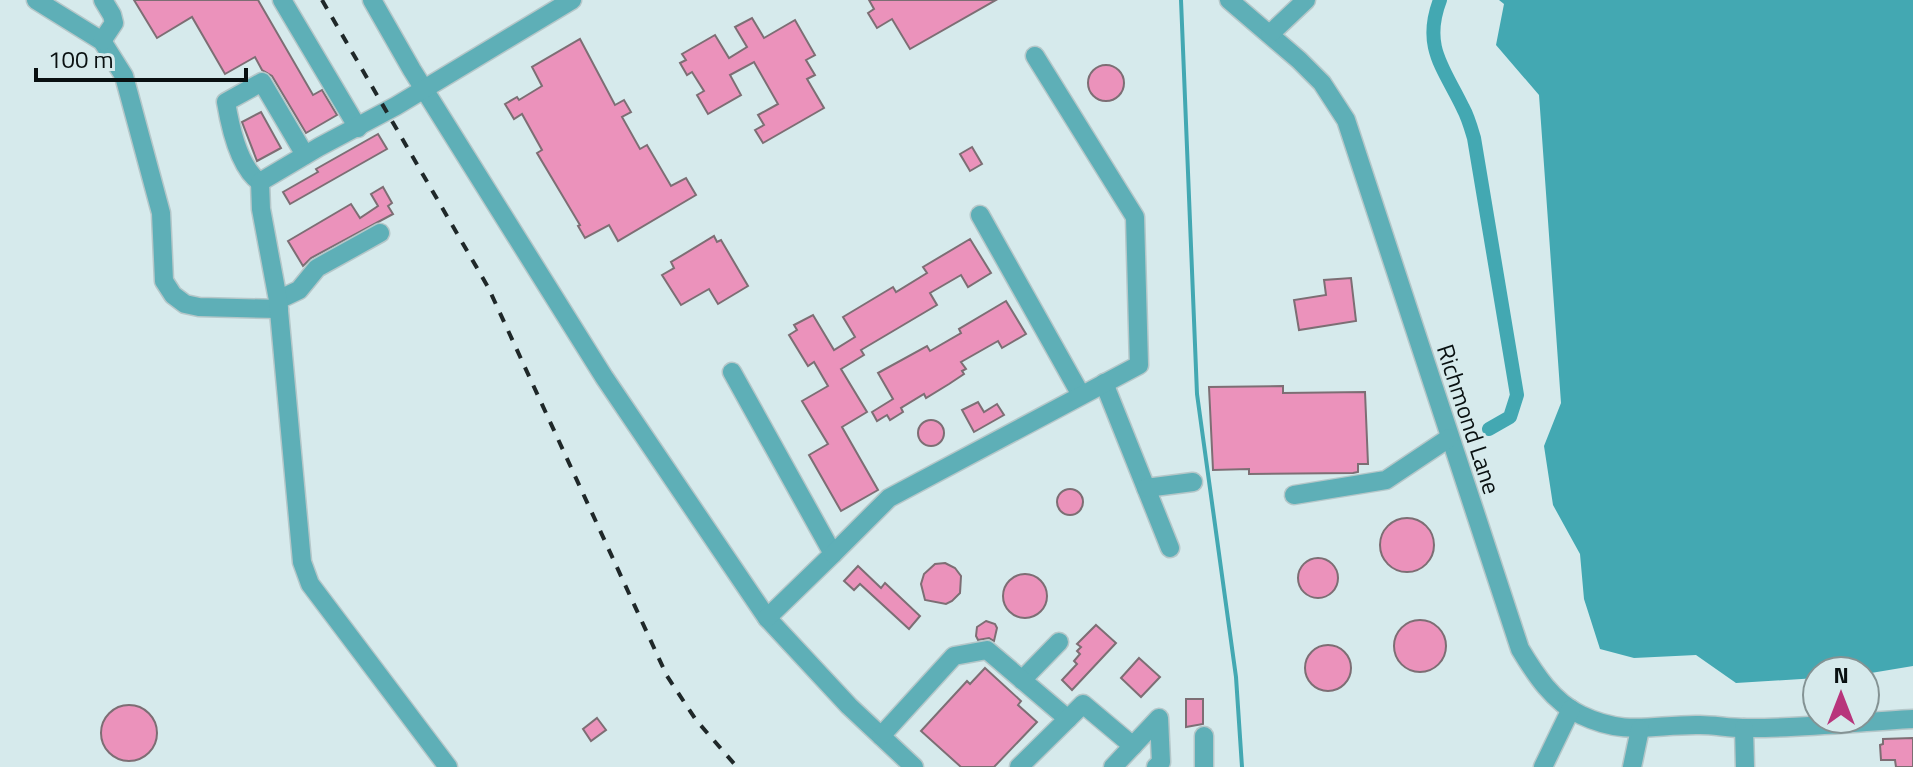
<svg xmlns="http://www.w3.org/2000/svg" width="1913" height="767" viewBox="0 0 1913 767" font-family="'Titillium Web',sans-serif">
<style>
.water{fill:#43a8b2}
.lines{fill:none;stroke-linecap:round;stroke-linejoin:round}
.stream{stroke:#43a8b2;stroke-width:4}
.canal{stroke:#43a8b2;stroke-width:14}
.building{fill:#eb92bb;stroke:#7d6e74;stroke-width:2}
.minor-casing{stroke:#b5c7c9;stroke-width:21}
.minor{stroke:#5eafb7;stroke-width:18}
.rail{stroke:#1f2829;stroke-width:4;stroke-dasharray:10 10;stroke-linecap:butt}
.labels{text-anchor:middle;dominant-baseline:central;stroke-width:6;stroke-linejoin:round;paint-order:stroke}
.street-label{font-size:24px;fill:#091011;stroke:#d6eaec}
</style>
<rect width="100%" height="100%" fill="#d6eaec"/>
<polygon class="water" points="1499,0 1913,0 1913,666 1865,674 1865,671 1817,671 1817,678 1736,683 1696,655 1634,658 1600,649 1584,599 1580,554 1553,505 1544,446 1561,403 1539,95 1496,45 1504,4"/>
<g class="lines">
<polyline class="stream" points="1181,0 1197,394 1236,677 1242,767"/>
<path class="canal" d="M1440,0C1422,47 1444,68 1463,108C1468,117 1471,128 1474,138L1517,395L1510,417L1489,429"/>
</g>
<g class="building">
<polygon points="134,0 258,0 313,95 322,90 337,115 306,133 272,76 262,70 255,57 225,74 192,17 157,38"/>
<polygon points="869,0 996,0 910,49 892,19 877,28 868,13 874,9"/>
<polygon points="752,18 764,38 795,20 815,55 806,60 815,75 807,79 824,108 763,143 755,130 764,125 758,115 778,104 754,62 730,75 741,95 708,114 697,95 704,91 692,72 687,75 680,63 686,60 682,54 715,35 729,58 747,47 735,27"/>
<polygon points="580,39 615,105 624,100 631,112 622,117 640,149 647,145 671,186 686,178 696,195 618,241 609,225 585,238 578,226 580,225 537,153 542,150 522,114 514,119 505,104 517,97 519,100 542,86 532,67"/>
<circle cx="1106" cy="83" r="18"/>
<polygon points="261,112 281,148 257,161 242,122"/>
<polygon points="378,134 387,149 290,204 283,192 318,172 316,169"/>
<polygon points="972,147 982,164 970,171 960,154"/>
<polygon points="383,187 392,203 388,206 393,214 311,258 303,266 288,241 351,204 360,218 378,206 371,194"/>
<polygon points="714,236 717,242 721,240 748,286 718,304 709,289 681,305 662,275 674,268 671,262"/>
<polygon points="970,239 991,273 968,287 961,275 930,293 937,305 861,350 864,355 841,369 867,412 842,427 878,490 841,511 809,455 828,444 802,401 828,386 814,362 808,366 789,335 797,330 794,325 813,315 834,350 855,337 843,317 893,287 896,292 927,273 923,267"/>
<polygon points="1351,278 1356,321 1299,330 1294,300 1326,295 1324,280"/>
<polygon points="1006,301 1026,334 1002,348 998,341 961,362 966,369 962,371 964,374 949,384 926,398 924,394 901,408 903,412 890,420 887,415 877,421 872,412 893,399 878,373 927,346 930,351 961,333 959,329"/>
<polygon points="1283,386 1283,393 1365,392 1368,464 1358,464 1358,472 1353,473 1249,474 1249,469 1213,470 1209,387"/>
<polygon points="978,402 984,412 997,404 1004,415 974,432 962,410"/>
<circle cx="931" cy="433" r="13"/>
<circle cx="1070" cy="502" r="13"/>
<circle cx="1407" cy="545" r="27"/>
<circle cx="1318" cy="578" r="20"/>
<polygon points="945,563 955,568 961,576 960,593 952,601 946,604 925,600 921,584 924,574 935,564"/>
<polygon points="858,566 881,588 885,583 920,616 909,629 860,584 854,590 844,581"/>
<circle cx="1025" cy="596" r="22"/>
<circle cx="1420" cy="646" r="26"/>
<polygon points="986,621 995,624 997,628 994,641 989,638 978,640 976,636 977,627"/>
<polygon points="1096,625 1116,643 1072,690 1062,680 1077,664 1074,661 1080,654 1077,651 1081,647 1077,644"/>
<circle cx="1328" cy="668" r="23"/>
<polygon points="1139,658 1160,677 1141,697 1121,678"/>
<polygon points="985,668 1021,701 1018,705 1037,722 994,767 961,767 921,731 967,681 970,684"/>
<polygon points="1186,699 1203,699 1203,724 1186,727"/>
<circle cx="129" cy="733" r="28"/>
<polygon points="597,718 606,730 591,741 583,729"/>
<polygon points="1913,738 1913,767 1896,767 1895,760 1881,760 1880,745 1883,744 1883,739"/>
</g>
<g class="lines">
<defs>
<g id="minor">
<polyline points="36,0 102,41 124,76 161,213 164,281 173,295 185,304 199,307 279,309"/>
<polyline points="282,0 358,128"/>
<polyline points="372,0 412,70 604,377 767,618 849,706 914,767"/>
<path d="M1229,0L1299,60L1322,83L1346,120L1520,649C1535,674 1553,702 1581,715C1627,737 1654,724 1700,725C1714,725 1729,728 1743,728C1799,729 1857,722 1913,719"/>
<polyline points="1270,34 1306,0"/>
<polyline points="102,41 114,23 112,15 103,0"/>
<path d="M260,182C239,168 230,126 226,102L262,82L305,155"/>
<polyline points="980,215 1081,395"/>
<polyline points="278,300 299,290 317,268 380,233"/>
<polyline points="732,372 833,554 767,618"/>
<polyline points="1104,383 1170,548"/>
<polyline points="1146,488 1193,482"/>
<polyline points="1294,495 1386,480 1449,438"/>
<polyline points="833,554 889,498 1139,365 1135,217 1035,56"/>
<polyline points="1022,680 1059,642"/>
<polyline points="1744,728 1745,767"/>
<polyline points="881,736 954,656 987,650 1068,719"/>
<polyline points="1204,736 1204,767"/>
<polyline points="448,767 310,584 302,562 278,300 261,209 260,182 319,147 396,106 572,0"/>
<polyline points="1019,767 1083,704 1133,746"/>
<polyline points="1113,767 1159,718 1161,762 1156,767"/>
<polyline points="1543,767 1571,709"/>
<polyline points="1632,767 1640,729"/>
</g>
</defs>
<use href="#minor" class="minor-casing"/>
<use href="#minor" class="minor"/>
<polyline class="rail" points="322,0 488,287 667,676 696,720 737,767"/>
</g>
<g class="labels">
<g class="street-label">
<text transform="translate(1469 419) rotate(72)">Richmond Lane</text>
</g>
</g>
<g transform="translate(1841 695)"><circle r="38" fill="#d6eaec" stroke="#849394" stroke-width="2"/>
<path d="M0-6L14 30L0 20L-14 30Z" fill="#b8357c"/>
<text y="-12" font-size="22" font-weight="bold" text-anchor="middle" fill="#091011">N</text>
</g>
<path d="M36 68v12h210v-12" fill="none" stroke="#091011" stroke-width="4"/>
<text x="48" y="68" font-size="24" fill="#091011" stroke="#d6eaec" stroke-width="6" paint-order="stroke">100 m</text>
</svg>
